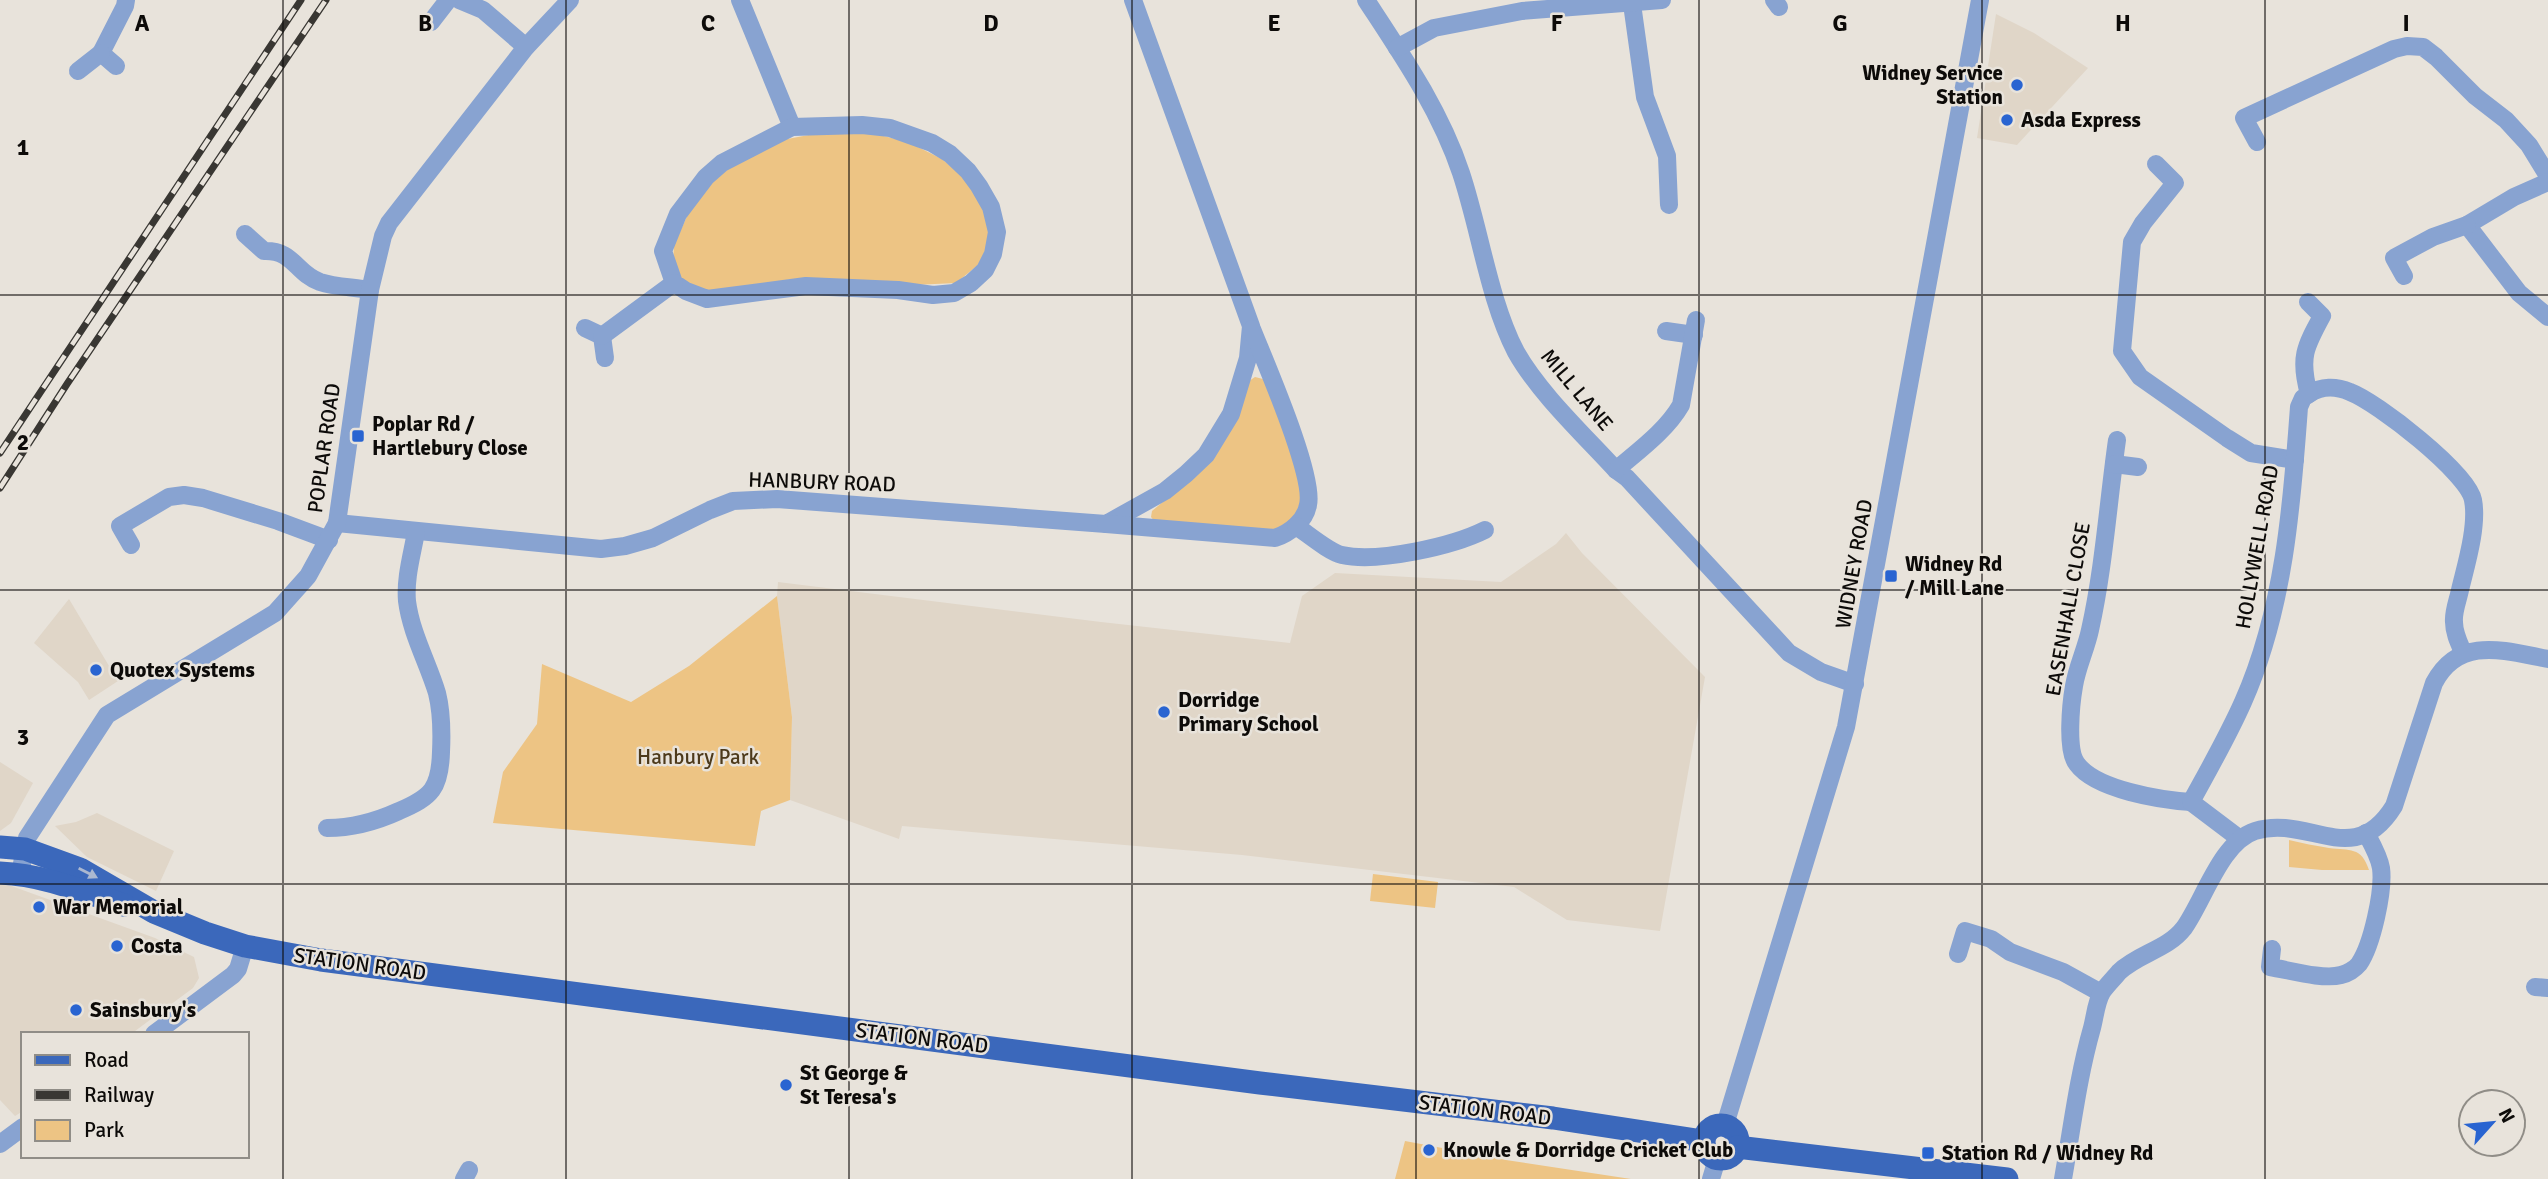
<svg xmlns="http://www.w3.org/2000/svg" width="2548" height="1179" viewBox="0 0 2548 1179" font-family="Signika,sans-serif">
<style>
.built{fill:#e0d6c8}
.green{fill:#edc484}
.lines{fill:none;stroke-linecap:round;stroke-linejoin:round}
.minor{stroke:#88a3d1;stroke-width:18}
.major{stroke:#3b68bb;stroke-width:23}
.rail-casing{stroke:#393733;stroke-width:7}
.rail{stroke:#e8e3db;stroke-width:4.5;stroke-dasharray:13;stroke-linecap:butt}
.oneway{fill:#abb8d0}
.grid{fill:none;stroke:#0d0b09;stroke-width:2;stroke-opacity:0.55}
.poi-dot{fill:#2964d1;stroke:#e8e3db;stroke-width:2.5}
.labels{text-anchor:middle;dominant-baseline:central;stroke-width:5;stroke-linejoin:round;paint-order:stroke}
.poi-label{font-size:21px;font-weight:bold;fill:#0d0b09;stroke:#e8e3db;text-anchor:start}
.street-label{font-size:21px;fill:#0d0b09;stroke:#e8e3db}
.park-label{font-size:21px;fill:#4d3a1b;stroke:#e8e3db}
.grid-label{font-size:23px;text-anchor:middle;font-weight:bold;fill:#0d0b09;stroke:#e8e3db;stroke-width:5;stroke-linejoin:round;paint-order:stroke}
</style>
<rect width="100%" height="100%" fill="#e8e3db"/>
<g class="built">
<polygon points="1996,14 2034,33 2088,68 2017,145 1977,138"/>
<polygon points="1566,533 1582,553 1705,677 1660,931 1567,920 1514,887 1242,855 902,826 899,839 790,800 792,717 777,596 778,582 1101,622 1290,643 1302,596 1335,573 1501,582 1556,544"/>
<polygon points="69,599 118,681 89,700 78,682 34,643"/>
<polygon points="0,762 33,783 11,823 0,831"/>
<polygon points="97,813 174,851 156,891 87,857 55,826 76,822"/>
<polygon points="0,884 6,884 155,938 194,957 199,978 193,988 131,1034 23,1034 23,1111 15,1116 0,1100"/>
</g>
<g class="green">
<polygon points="867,132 908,142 942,159 966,179 979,196 988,221 990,246 978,265 956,283 914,285 864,280 792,279 712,294 694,288 680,278 673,263 674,245 688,214 709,185 737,161 782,140 814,134"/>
<polygon points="1255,377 1263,379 1268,384 1304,487 1300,514 1276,532 1156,523 1151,517 1152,511 1196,474 1249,381"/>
<polygon points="777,596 792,717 790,800 761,811 755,846 493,823 503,772 537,724 542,664 631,702 689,666"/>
<path d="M2289,840C2302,843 2316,846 2329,848C2350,851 2361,846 2369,870H2322L2289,867Z"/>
<polygon points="1373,874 1438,882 1435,908 1370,901"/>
<polygon points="1405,1141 1506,1160 1631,1179 1395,1179"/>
</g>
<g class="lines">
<g class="minor">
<polyline points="459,0 483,10 526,47"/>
<polyline points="740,0 792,127"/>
<path d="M1366,0C1402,55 1440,110 1461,173C1480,230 1489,300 1516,352C1539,393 1584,435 1616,470L1627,478L1789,653L1821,672L1855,684"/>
<polyline points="1774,0 1779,7"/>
<polyline points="1632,4 1645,97 1667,156 1669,205"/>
<polyline points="431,22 448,0"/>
<polyline points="1397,48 1434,28 1522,11 1662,0"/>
<polyline points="116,66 101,53 125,6 126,0"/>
<polyline points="78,71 101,53"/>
<polygon points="862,125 890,128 932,143 950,154 968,171 979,186 991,207 997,232 993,254 985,270 971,283 954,293 933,295 898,290 806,286 707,299 686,291 674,283 663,251 678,214 706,177 722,163 792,127"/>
<polyline points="2257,142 2244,118 2394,49 2407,46 2423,47 2436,57 2475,96 2506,120 2529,145 2548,176"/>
<polyline points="2156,164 2175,183 2143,223 2132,242 2122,351 2140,377 2227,438 2251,453 2295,460"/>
<polyline points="2548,182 2514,197 2467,225 2519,293 2548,317"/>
<path d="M245,234L264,251C294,250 295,273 320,282C335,287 354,287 370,290"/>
<polyline points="2404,276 2394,258 2433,237 2467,225"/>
<polyline points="585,328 602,336 605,358"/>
<polyline points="1666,331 1694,335"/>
<polyline points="602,336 674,283"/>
<path d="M2309,394C2321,386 2336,386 2350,392C2377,402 2468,473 2473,500C2478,526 2466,565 2460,590C2458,600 2453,612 2454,622C2454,633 2459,643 2463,652"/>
<path d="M2117,440C2108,503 2104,567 2090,630C2086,649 2077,667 2074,686C2071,703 2066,751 2077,764C2096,790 2161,800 2191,802"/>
<polyline points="2114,464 2138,467"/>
<path d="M1616,470C1638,451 1666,431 1681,405L1696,320"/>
<polyline points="337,523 601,549 625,546 653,538 710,510 733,501 777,499 1106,524 1165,491 1186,474 1206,455 1231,414 1248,358 1251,326 1133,0"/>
<path d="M1106,524L1275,538C1290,533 1305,521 1308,505C1315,476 1265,362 1252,329"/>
<path d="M1296,526C1308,534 1329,552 1342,555C1378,563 1453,546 1485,530"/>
<polyline points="131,545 120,526 169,497 184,495 203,498 278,521 329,540"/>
<path d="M327,828C353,828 375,822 399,811C432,797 440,788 441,752C442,731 442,713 437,693C428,663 411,633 407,601C405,578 412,555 416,532"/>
<path d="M2240,839L2191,802C2209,769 2228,736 2243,702C2284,610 2292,505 2299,407L2303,398L2309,394C2299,358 2305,347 2322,316L2308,302"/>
<polyline points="20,874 27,838 107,715 275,613 308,576 337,523 370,290 383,236 389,223 526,47 570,0"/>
<path d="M2272,949L2270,967C2289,970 2323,980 2341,975C2347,974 2355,969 2359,964C2372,945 2384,891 2381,868C2379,856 2372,844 2366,833"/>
<polyline points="1958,954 1965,931 1991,939 2010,952 2063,972 2101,993"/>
<polyline points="2535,987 2548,988"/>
<polyline points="154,1034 233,975 238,969 245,946"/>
<polyline points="1725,1125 1846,727 1980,0"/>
<polyline points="0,1144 23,1127"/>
<polyline points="464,1179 469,1170"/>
<polyline points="1711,1179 1717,1159"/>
<path d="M2063,1179C2072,1128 2078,1077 2092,1028C2095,1017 2096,1002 2102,992C2106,986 2114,978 2119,972C2139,953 2167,950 2184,928C2204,900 2221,842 2255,831C2308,814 2354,871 2394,806L2434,683C2459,635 2505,651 2548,659"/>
</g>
<g class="major">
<polyline points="0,847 25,849 80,869 154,912 205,933 245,946 321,960 1260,1083 1553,1118 1703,1141"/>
<path d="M0,873C44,875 82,891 124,905"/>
<circle cx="1721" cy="1142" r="17"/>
<polyline points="1737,1147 2007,1179"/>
</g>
<defs>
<g id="rail">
<polyline points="0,453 301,0"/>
<polyline points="0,488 67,384 326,0"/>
</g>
</defs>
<use href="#rail" class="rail-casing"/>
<use href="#rail" class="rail"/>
</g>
<defs><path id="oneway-solid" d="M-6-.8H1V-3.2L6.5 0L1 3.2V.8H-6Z" transform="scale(1.75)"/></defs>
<use class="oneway" href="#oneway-solid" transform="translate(88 873) rotate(27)"/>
<path class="grid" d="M283,0V1179M566,0V1179M849,0V1179M1132,0V1179M1416,0V1179M1699,0V1179M1982,0V1179M2265,0V1179M0,295H2548M0,590H2548M0,884H2548"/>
<g class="poi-dot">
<circle cx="2017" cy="85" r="7"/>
<circle cx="2007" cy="120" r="7"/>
<rect x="351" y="429" width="14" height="14" rx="3.5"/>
<rect x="1884" y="569" width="14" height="14" rx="3.5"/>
<circle cx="96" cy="670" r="7"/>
<circle cx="1164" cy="712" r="7"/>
<circle cx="39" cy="907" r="7"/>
<circle cx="117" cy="946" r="7"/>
<circle cx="76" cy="1010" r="7"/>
<circle cx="786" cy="1085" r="7"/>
<circle cx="1429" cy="1150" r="7"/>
<rect x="1921" y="1146" width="14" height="14" rx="3.5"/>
</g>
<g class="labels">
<g class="poi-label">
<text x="2003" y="73" text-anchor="end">Widney Service<tspan x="2003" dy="24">Station</tspan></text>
<text x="2021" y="120">Asda Express</text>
<text x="372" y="424">Poplar Rd /<tspan x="372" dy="24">Hartlebury Close</tspan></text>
<text x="1905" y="564">Widney Rd<tspan x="1905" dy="24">/ Mill Lane</tspan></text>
<text x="110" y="670">Quotex Systems</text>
<text x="1178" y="700">Dorridge<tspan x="1178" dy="24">Primary School</tspan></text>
<text x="53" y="907">War Memorial</text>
<text x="131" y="946">Costa</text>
<text x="90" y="1010">Sainsbury's</text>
<text x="800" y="1073">St George &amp;<tspan x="800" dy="24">St Teresa's</tspan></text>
<text x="1443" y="1150">Knowle &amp; Dorridge Cricket Club</text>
<text x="1942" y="1153">Station Rd / Widney Rd</text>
</g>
<g class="street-label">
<text transform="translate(1577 390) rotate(50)">MILL LANE</text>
<text transform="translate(324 448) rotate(-82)">POPLAR ROAD</text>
<text transform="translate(822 482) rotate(2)">HANBURY ROAD</text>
<text transform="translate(2257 547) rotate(-80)">HOLLYWELL ROAD</text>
<text transform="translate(1854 564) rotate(-80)">WIDNEY ROAD</text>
<text transform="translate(2068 609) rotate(-80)">EASENHALL CLOSE</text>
<text transform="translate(360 964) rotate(8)">STATION ROAD</text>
<text transform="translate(922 1038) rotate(7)">STATION ROAD</text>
<text transform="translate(1485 1110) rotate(7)">STATION ROAD</text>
</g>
<g class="park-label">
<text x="698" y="757">Hanbury Park</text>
</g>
</g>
<g class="grid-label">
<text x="142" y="31">A</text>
<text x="425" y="31">B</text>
<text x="708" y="31">C</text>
<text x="991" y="31">D</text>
<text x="1274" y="31">E</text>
<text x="1557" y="31">F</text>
<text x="1840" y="31">G</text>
<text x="2123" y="31">H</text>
<text x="2406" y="31">I</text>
<text x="23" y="155">1</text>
<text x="23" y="450">2</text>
<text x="23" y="745">3</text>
</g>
<rect x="21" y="1032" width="228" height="126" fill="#e8e3db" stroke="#908d87" stroke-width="2"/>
<rect x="35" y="1055" width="35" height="10" fill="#3b68bb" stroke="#908d87" stroke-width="2"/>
<text x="84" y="1067" font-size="21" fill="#0d0b09">Road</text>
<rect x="35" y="1090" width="35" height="10" fill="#393733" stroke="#908d87" stroke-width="2"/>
<text x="84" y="1102" font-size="21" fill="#0d0b09">Railway</text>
<rect x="35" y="1120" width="35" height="21" fill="#edc484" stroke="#908d87" stroke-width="2"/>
<text x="84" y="1137" font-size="21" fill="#0d0b09">Park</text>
<g transform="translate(2492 1123) rotate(63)"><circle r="33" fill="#e8e3db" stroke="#908d87" stroke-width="2"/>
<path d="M0-5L12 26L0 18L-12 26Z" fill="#2964d1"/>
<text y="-10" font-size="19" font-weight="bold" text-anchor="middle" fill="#0d0b09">N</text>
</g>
</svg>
